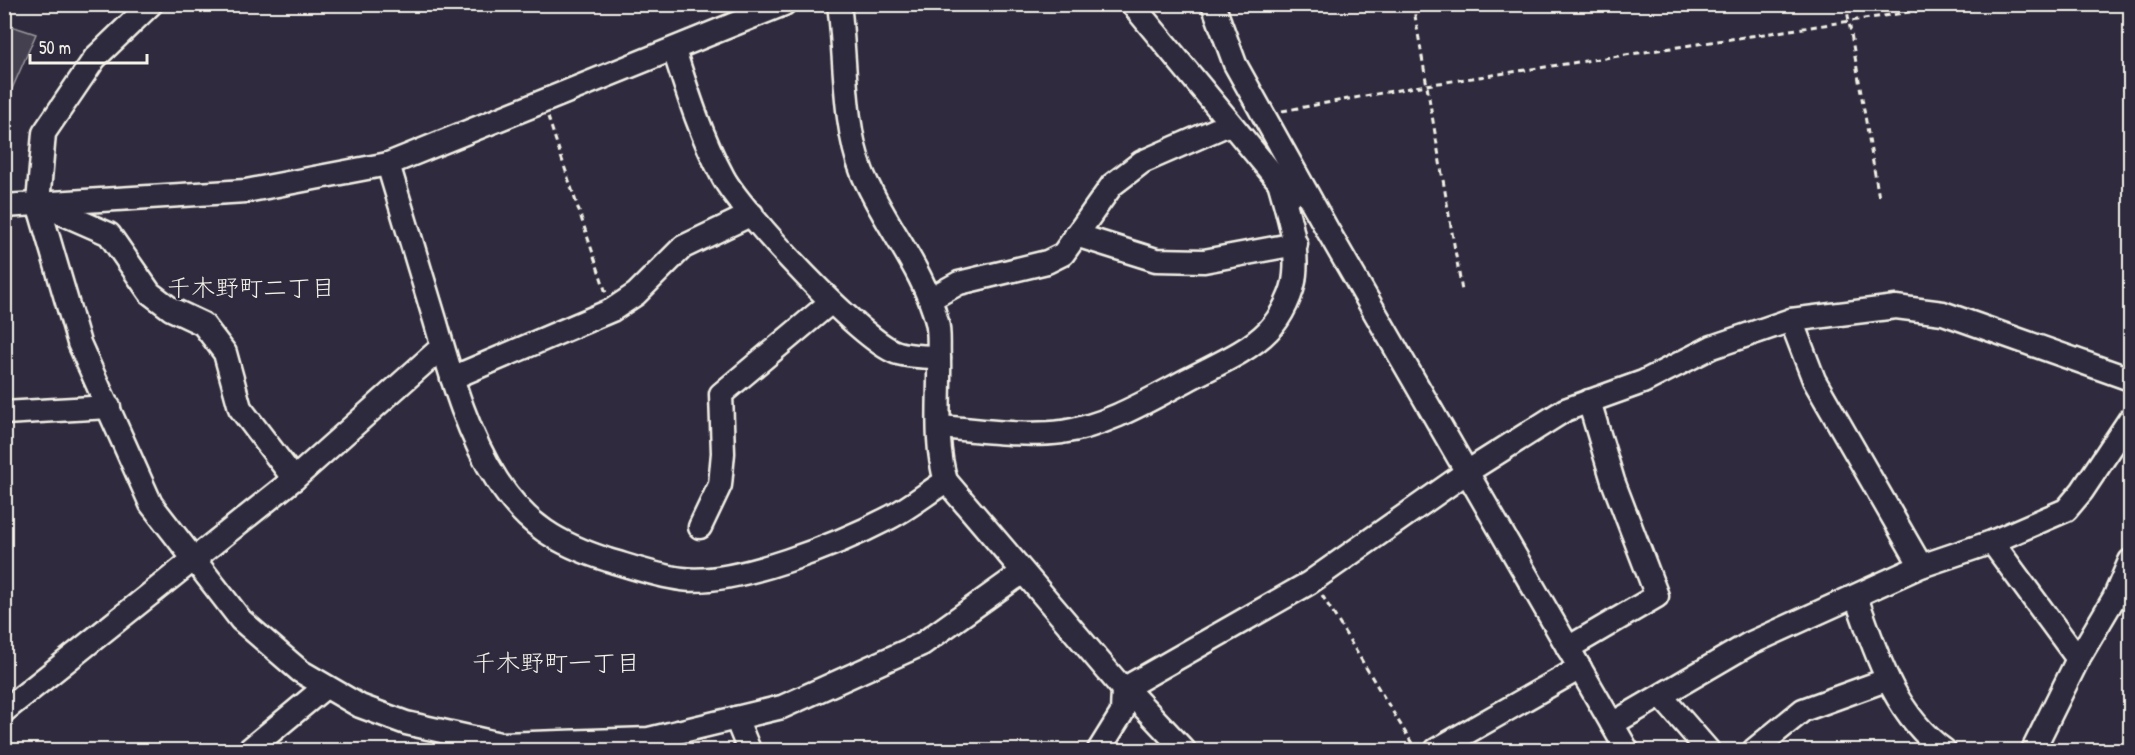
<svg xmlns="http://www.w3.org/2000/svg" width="2135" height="755" viewBox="0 0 2135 755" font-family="'Patrick Hand','Klee One',sans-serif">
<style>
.green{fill:#454050;stroke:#9c989c;stroke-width:1.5}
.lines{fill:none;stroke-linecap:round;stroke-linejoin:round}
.minor-casing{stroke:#f4f1e8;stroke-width:27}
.path{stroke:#f4f1e8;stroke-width:3;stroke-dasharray:6 4.5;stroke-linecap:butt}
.minor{stroke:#2f2a3d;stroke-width:22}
.labels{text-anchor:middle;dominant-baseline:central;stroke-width:5;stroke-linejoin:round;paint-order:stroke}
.neighbourhood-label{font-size:24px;fill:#f4f1e8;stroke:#2f2a3d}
</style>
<rect width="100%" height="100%" fill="#2f2a3d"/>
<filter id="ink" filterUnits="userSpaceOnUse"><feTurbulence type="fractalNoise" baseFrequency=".0167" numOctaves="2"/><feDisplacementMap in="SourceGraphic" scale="12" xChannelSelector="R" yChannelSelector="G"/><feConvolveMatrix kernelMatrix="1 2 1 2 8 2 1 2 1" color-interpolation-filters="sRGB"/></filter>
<g filter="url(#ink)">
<polygon class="green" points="5,24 36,34 5,105 4,24"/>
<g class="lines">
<defs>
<g id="minor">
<polyline points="151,4 95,58 44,133 38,203 79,343 151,504 241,620 300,671 360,706 406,723 500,744 649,739 782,707 922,644 1023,572"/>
<path d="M839,4C846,55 843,125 862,172C883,223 924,269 937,322C940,334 938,347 939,359C940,399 934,442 946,481L1123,689L1135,698L1184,750"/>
<polyline points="1132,4 1290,195"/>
<polyline points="1213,4 1235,64 1328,231 1627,750"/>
<path d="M674,50C688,94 701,136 723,177C741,211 864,344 898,353C911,357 926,356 939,358"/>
<path d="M388,164C404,216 419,268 435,320C451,375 466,432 497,480C526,525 558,544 608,560C632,567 657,576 682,579C735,586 841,543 889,518C909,508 927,493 946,481"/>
<polyline points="4,206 246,191 388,164 784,4"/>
<polyline points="45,206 109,234 150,293 171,309 203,324 225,353 240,408 294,479"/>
<polyline points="1076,235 1156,260 1204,261 1296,244"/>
<polyline points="930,299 959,283 1047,262 1063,254 1112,185 1142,162 1229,124"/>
<polyline points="1791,320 1814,380 1921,566"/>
<polyline points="452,378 612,310 636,294 683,247 752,214"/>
<polyline points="4,413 109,407"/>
<path d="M940,427C979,430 1023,437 1062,432C1108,425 1147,401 1187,380C1213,366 1248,352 1268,331C1281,318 1294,292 1295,274C1298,243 1288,214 1280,185"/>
<polyline points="700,527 720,485 723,453 721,394 831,302"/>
<polyline points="1992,542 2078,659"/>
<path d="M1856,597C1876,653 1894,714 1944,750"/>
<polyline points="1568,648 1657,596 1613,481 1589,401"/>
<polyline points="1123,689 1309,583 1467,472 1565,410 1643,382 1712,347 1791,320 1896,307 1943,313 2130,379"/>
<polyline points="1661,696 1708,750"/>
<polyline points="4,711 294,479 442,347"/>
<polyline points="736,718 749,750"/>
<polyline points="1612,724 1749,644 1921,566 1992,542 2066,510 2082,491 2130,419"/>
<polyline points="249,750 325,687"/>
<polyline points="1099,750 1122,713 1123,689"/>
<polyline points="1436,750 1580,668"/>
<polyline points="1754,750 1803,710 1886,680"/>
<polyline points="2033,750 2078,659 2114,598 2130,561"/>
</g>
</defs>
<use href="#minor" class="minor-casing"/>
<g class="path">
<polyline points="1413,4 1462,291"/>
<polyline points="1846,4 1879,198"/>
<polyline points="1282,111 1426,85 1963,4"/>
<polyline points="548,117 606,293"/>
<polyline points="1322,595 1416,750"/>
</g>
<use href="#minor" class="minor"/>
</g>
</g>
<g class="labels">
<g class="neighbourhood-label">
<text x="251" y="287">千木野町二丁目</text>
<text x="556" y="662">千木野町一丁目</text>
</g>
</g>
<rect width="2135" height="755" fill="none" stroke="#2f2a3d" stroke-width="24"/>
<rect x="12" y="12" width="2111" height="731" fill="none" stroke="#f4f1e8" stroke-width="2" filter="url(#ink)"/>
<path d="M30 54v9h117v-9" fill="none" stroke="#f4f1e8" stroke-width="3"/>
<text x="39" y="54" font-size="18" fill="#f4f1e8" stroke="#2f2a3d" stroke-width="4.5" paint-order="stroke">50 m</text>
</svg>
